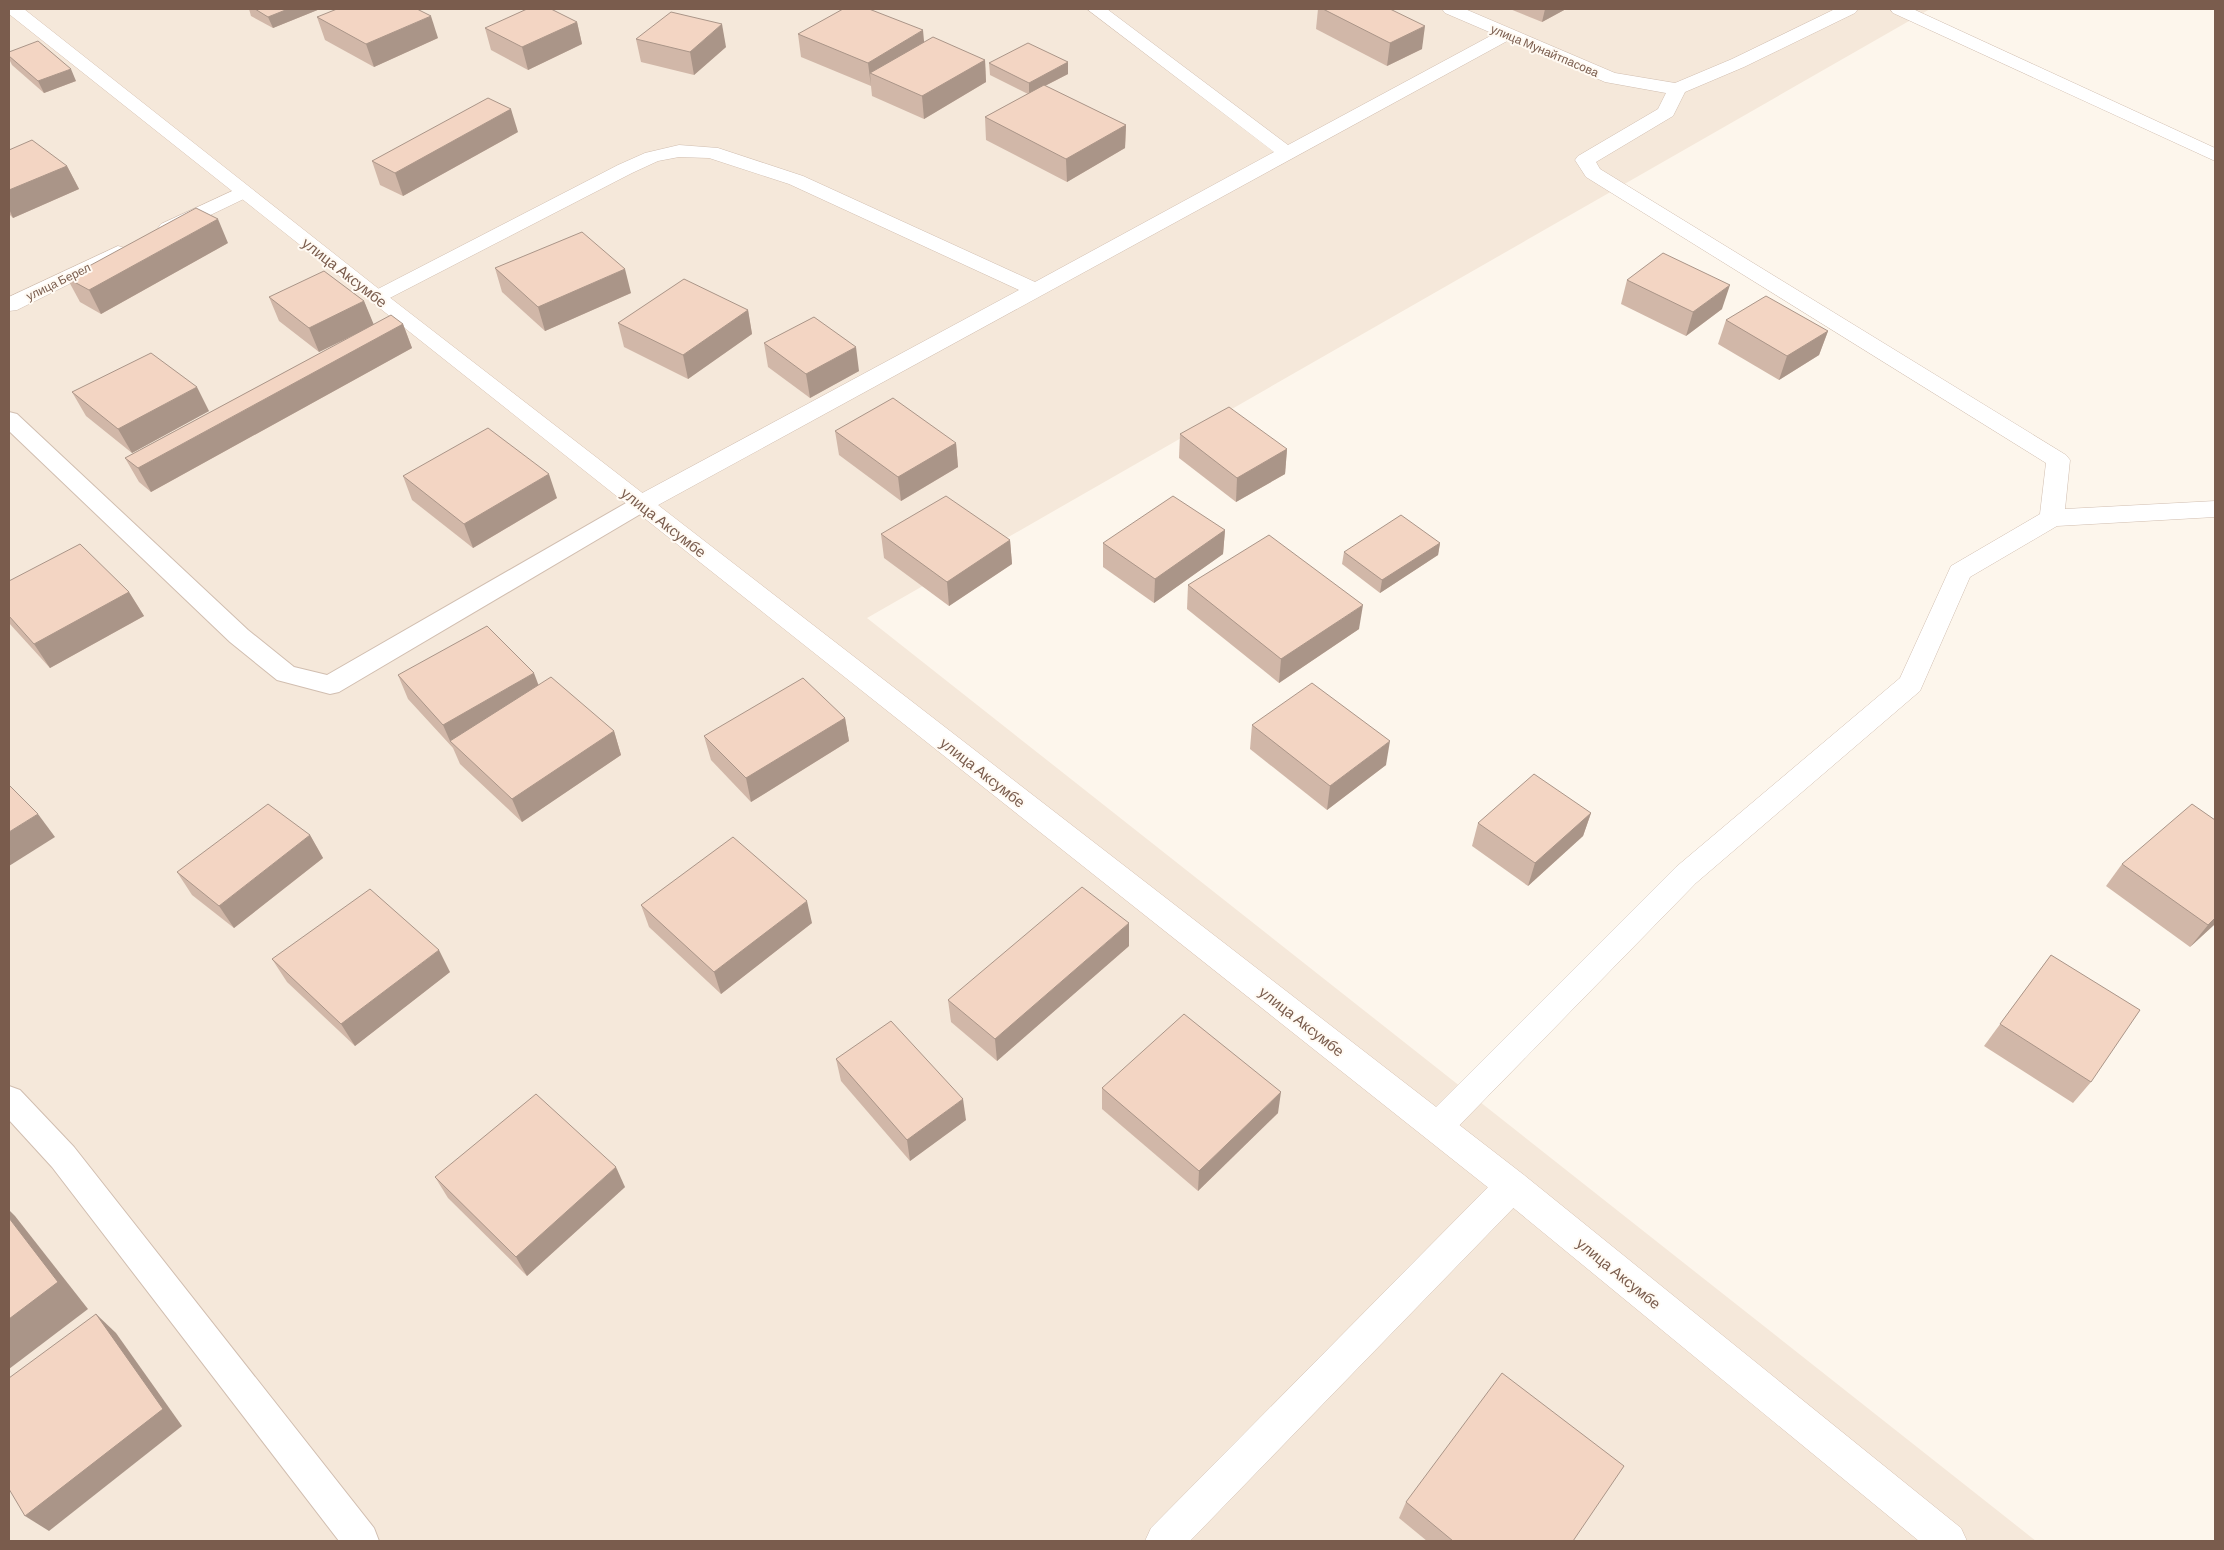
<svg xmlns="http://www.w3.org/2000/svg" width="2224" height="1550" viewBox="0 0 2224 1550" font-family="Barlow,sans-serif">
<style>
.residential{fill:#f5e8da}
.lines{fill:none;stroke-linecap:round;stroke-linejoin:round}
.lane-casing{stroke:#d1beb0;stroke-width:2}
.street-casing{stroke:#d1beb0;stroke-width:1}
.secondary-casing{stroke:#d6c0b0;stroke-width:1}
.lane{fill:#fff;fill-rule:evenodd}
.street{fill:#fff;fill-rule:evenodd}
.secondary{fill:#fff;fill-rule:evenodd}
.wall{fill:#d1b7a8}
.shaded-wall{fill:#aa9588}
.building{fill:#f3d5c3;stroke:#aa9588}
.labels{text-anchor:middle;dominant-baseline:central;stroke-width:4;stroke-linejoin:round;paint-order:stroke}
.far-street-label{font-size:12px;fill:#7a5c4d;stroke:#fffaf3}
.street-label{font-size:15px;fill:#7a5c4d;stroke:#fffaf3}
</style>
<rect width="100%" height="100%" fill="#fdf6ec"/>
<polygon class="residential" points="9,9 1930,9 867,618 2036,1541 9,1541"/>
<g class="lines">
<defs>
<g id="lane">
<polygon points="9,412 17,414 248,630 294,667 327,675 633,499 641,496 649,499 652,504 649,509 339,692 330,694 277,680 230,642 9,431"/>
<polygon points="9,1086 20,1090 74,1147 374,1528 379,1541 339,1541 52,1167 9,1120"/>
</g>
<g id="street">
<polygon points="1087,9 1107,9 1288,145 1494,34 1445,13 1442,9 1465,9 1615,73 1675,83 1732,59 1835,9 1858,9 1855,13 1744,67 1685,92 1673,116 1596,162 1600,169 2066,455 2070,460 2065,509 2215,501 2215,517 2057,526 1970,577 1920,691 1696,883 1448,1137 1437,1141 1426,1137 1421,1127 1426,1117 1676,867 1900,678 1951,566 2040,514 2046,463 1586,177 1575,160 1578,156 1658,109 1666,93 1605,82 1509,40 649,510 641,512 633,510 629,504 633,498 1019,290 789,184 709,158 679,157 658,161 632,173 384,301 377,303 370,301 366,297 370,293 618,165 645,153 679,145 718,148 803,176 1035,282 1274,152"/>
<polygon points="1890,9 1913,9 2215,148 2215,161 1893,13"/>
<polygon points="243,186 250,188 253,192 250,196 175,232 168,234 161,232 158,228 161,224"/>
<polygon points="118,246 125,248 128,252 125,256 17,310 9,311 9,297"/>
<polygon points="1512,1171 1524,1175 1528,1186 1524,1197 1190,1541 1145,1541 1151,1528 1500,1175"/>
</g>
<polygon id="secondary" points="9,9 24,9 384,293 1524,1175 1961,1528 1967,1541 1919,1541 1500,1197 9,14"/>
</defs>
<use href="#lane" class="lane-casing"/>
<use href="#street" class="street-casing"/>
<use href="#secondary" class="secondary-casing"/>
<use href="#lane" class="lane"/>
<use href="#street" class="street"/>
<use href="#secondary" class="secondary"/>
</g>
<g class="wall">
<polygon points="249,9 320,9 273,28 251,16"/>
<polygon points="1318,9 1390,9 1422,49 1387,66 1316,29"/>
<polygon points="1510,9 1566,9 1542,22"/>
<polygon points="317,17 438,38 374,67 325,40"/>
<polygon points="577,22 582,44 528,70 491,50 485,28"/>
<polygon points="798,34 924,42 985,60 986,82 924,119 872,96 871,86 801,57"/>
<polygon points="636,39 726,47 694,75 641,62"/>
<polygon points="9,52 76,81 44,93 12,65 9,59"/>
<polygon points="989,63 1068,74 1045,86 1126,125 1125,148 1067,182 986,140 985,117 1028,94 990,75"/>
<polygon points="518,132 403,196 380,185 372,161"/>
<polygon points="9,150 67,166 79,189 13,218 9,214"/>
<polygon points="228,243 101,314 80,302 67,278"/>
<polygon points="495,268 631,293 545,331 502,292"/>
<polygon points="1627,280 1722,309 1686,336 1621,304"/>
<polygon points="269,297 364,301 373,325 403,324 412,348 151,492 139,482 125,458 360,332 319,352 279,321"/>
<polygon points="748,310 752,334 688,379 624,347 618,323"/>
<polygon points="1726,320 1828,331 1819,355 1779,380 1718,344"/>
<polygon points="764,343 859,371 810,398 768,367"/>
<polygon points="72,392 209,411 132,453 86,416"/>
<polygon points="835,431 956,443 958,467 901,501 839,455"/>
<polygon points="1180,434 1287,449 1285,474 1236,502 1179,458"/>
<polygon points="403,476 557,498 473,548 412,500"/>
<polygon points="1225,530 1223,554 1154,603 1103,567 1103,543"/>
<polygon points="881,534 1010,540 1012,564 949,606 884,558"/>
<polygon points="1440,543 1438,555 1380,593 1342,564 1344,552"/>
<polygon points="9,581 129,592 144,616 50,668 9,623"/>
<polygon points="1188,585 1359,629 1279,683 1187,609"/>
<polygon points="398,675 538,685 614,731 621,755 522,822 460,764 453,748 408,699"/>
<polygon points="845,718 849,741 751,802 711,760 704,736"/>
<polygon points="1252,725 1386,765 1327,810 1250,749"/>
<polygon points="1591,813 1583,836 1528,886 1472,846 1478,823"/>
<polygon points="2215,820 2215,924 2190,947 2106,886 2122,864"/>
<polygon points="310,835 323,858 234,928 192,895 177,872"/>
<polygon points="641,905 812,923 721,994 649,927"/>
<polygon points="1129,946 997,1061 951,1022 948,1000"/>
<polygon points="2051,955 2091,1082 2073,1103 1984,1046"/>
<polygon points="272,959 450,972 355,1046 287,982"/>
<polygon points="836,1059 966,1120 910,1161 841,1081"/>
<polygon points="1102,1088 1278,1113 1198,1191 1102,1109"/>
<polygon points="435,1177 625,1187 527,1276 448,1198"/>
<polygon points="1406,1502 1573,1541 1427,1541 1399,1518"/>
</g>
<g class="shaded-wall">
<polygon points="288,9 320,9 273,28 268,17"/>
<polygon points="1545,9 1566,9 1542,22"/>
<polygon points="431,16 438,38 374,67 366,44"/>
<polygon points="577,22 582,44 528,70 522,47"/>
<polygon points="722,24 726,47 694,75 690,52"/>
<polygon points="1425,26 1422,49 1387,66 1390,43"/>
<polygon points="923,30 925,52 870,73 871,86 868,63"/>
<polygon points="985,60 986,82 924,119 922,96"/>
<polygon points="1068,62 1068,74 1029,94 1029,83"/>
<polygon points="71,69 76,81 44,93 38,81"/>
<polygon points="511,109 518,132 403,196 395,173"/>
<polygon points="1126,125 1125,148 1067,182 1066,159"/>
<polygon points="67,166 79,189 13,218 9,209 9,190"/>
<polygon points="218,219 228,243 101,314 89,290"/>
<polygon points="625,269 631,293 545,331 538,307"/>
<polygon points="1730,285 1722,309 1686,336 1693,312"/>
<polygon points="364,301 374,325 319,352 309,328"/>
<polygon points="748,310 752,334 688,379 683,355"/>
<polygon points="403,324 412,348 151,492 138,468"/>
<polygon points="1828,331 1819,355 1779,380 1787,356"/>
<polygon points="856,347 859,371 810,398 806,374"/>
<polygon points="197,387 209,411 132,453 118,429"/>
<polygon points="956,443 958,467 901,501 898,477"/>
<polygon points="1287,449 1285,474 1236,502 1237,478"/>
<polygon points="549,474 557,498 473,548 464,524"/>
<polygon points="1225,530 1223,554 1154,603 1155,579"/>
<polygon points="1010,540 1012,564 949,606 947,582"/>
<polygon points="1440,543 1438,555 1380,593 1382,580"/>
<polygon points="129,592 144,616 50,668 34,644"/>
<polygon points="1363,605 1359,629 1279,683 1281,659"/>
<polygon points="534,673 543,697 450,741 443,725"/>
<polygon points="845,718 849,741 751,802 746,778"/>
<polygon points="614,731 621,755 522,822 512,799"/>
<polygon points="1390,741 1386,765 1327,810 1330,786"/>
<polygon points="1591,813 1583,836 1528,886 1535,863"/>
<polygon points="38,814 55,837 9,866 9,832"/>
<polygon points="310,835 323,858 234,928 219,906"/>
<polygon points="807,901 812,923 721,994 714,972"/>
<polygon points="2215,918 2215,924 2190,947 2208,925"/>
<polygon points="1129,923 1129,946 997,1061 995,1039"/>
<polygon points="439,950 450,972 355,1046 341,1024"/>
<polygon points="1281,1092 1278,1113 1198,1191 1199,1171"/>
<polygon points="963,1099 966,1120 910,1161 907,1140"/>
<polygon points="616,1167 625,1187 527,1276 516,1257"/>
<polygon points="9,1210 15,1216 88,1309 9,1369"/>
<polygon points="96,1314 116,1333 182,1426 49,1531 25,1516"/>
</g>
<g class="building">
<polygon points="255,9 288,9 268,17"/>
<polygon points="337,9 417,9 431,16 366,44 317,17"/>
<polygon points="527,9 551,9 577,22 522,47 485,28"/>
<polygon points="843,9 869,9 923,30 868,63 798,34"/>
<polygon points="1323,9 1390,9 1425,26 1390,43"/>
<polygon points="671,12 722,24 690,52 636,39"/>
<polygon points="933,37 985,60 922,96 870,73"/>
<polygon points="38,41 71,69 38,81 9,56 9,52"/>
<polygon points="1028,43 1068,62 1029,83 989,63"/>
<polygon points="1044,85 1126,125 1066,159 985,117"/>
<polygon points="488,98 511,109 395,173 372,161"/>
<polygon points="32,140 67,166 9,190 9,150"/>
<polygon points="196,208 218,219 89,290 67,278"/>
<polygon points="582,232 625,269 538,307 495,268"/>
<polygon points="1663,253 1730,285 1693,312 1627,280"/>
<polygon points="324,271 364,301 309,328 269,297"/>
<polygon points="684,279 748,310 683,355 618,323"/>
<polygon points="1766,296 1828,331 1787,356 1726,320"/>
<polygon points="391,315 403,324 138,468 125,458"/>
<polygon points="814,317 856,347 806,374 764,343"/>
<polygon points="151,353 197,387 118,429 72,392"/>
<polygon points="893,398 956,443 898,477 835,431"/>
<polygon points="1229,407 1287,449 1237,478 1180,434"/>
<polygon points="488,428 549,474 464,524 403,476"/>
<polygon points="946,496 1010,540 947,582 881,534"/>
<polygon points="1173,496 1225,530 1155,579 1103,543"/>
<polygon points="1401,515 1440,543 1382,580 1344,552"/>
<polygon points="1269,535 1363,605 1281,659 1188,585"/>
<polygon points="80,544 129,592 34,644 9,616 9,581"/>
<polygon points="487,626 534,673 443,725 398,675"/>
<polygon points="551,677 614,731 512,799 450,741"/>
<polygon points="803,678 845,718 746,778 704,736"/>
<polygon points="1312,683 1390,741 1330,786 1252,725"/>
<polygon points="1534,774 1591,813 1535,863 1478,823"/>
<polygon points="9,785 38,814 9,832"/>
<polygon points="268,804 310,835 219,906 177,872"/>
<polygon points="2192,804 2215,820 2215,918 2208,925 2122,864"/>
<polygon points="733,837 807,901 714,972 641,905"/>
<polygon points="1082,887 1129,923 995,1039 948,1000"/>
<polygon points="370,889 439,950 341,1024 272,959"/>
<polygon points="2051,955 2140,1010 2091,1082 2000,1024"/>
<polygon points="1184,1014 1281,1092 1199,1171 1102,1088"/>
<polygon points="891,1021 963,1099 907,1140 836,1059"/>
<polygon points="536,1094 616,1167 516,1257 435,1177"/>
<polygon points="9,1218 58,1282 9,1319"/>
<polygon points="96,1314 163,1409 25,1516 9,1489 9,1378"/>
<polygon points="1502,1373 1624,1466 1573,1541 1453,1541 1406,1502"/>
</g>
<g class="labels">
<g class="far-street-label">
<text transform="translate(1545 50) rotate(23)">улица Мунайтпасова</text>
<text transform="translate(58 281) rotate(-26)">улица Берел</text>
</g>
<g class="street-label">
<text transform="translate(345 272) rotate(38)">улица Аксумбе</text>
<text transform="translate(664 522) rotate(38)">улица Аксумбе</text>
<text transform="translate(983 772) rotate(38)">улица Аксумбе</text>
<text transform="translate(1302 1021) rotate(38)">улица Аксумбе</text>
<text transform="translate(1619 1273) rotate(39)">улица Аксумбе</text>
</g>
</g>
<rect width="2224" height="1550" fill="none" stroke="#7a5c4d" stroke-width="20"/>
</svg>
